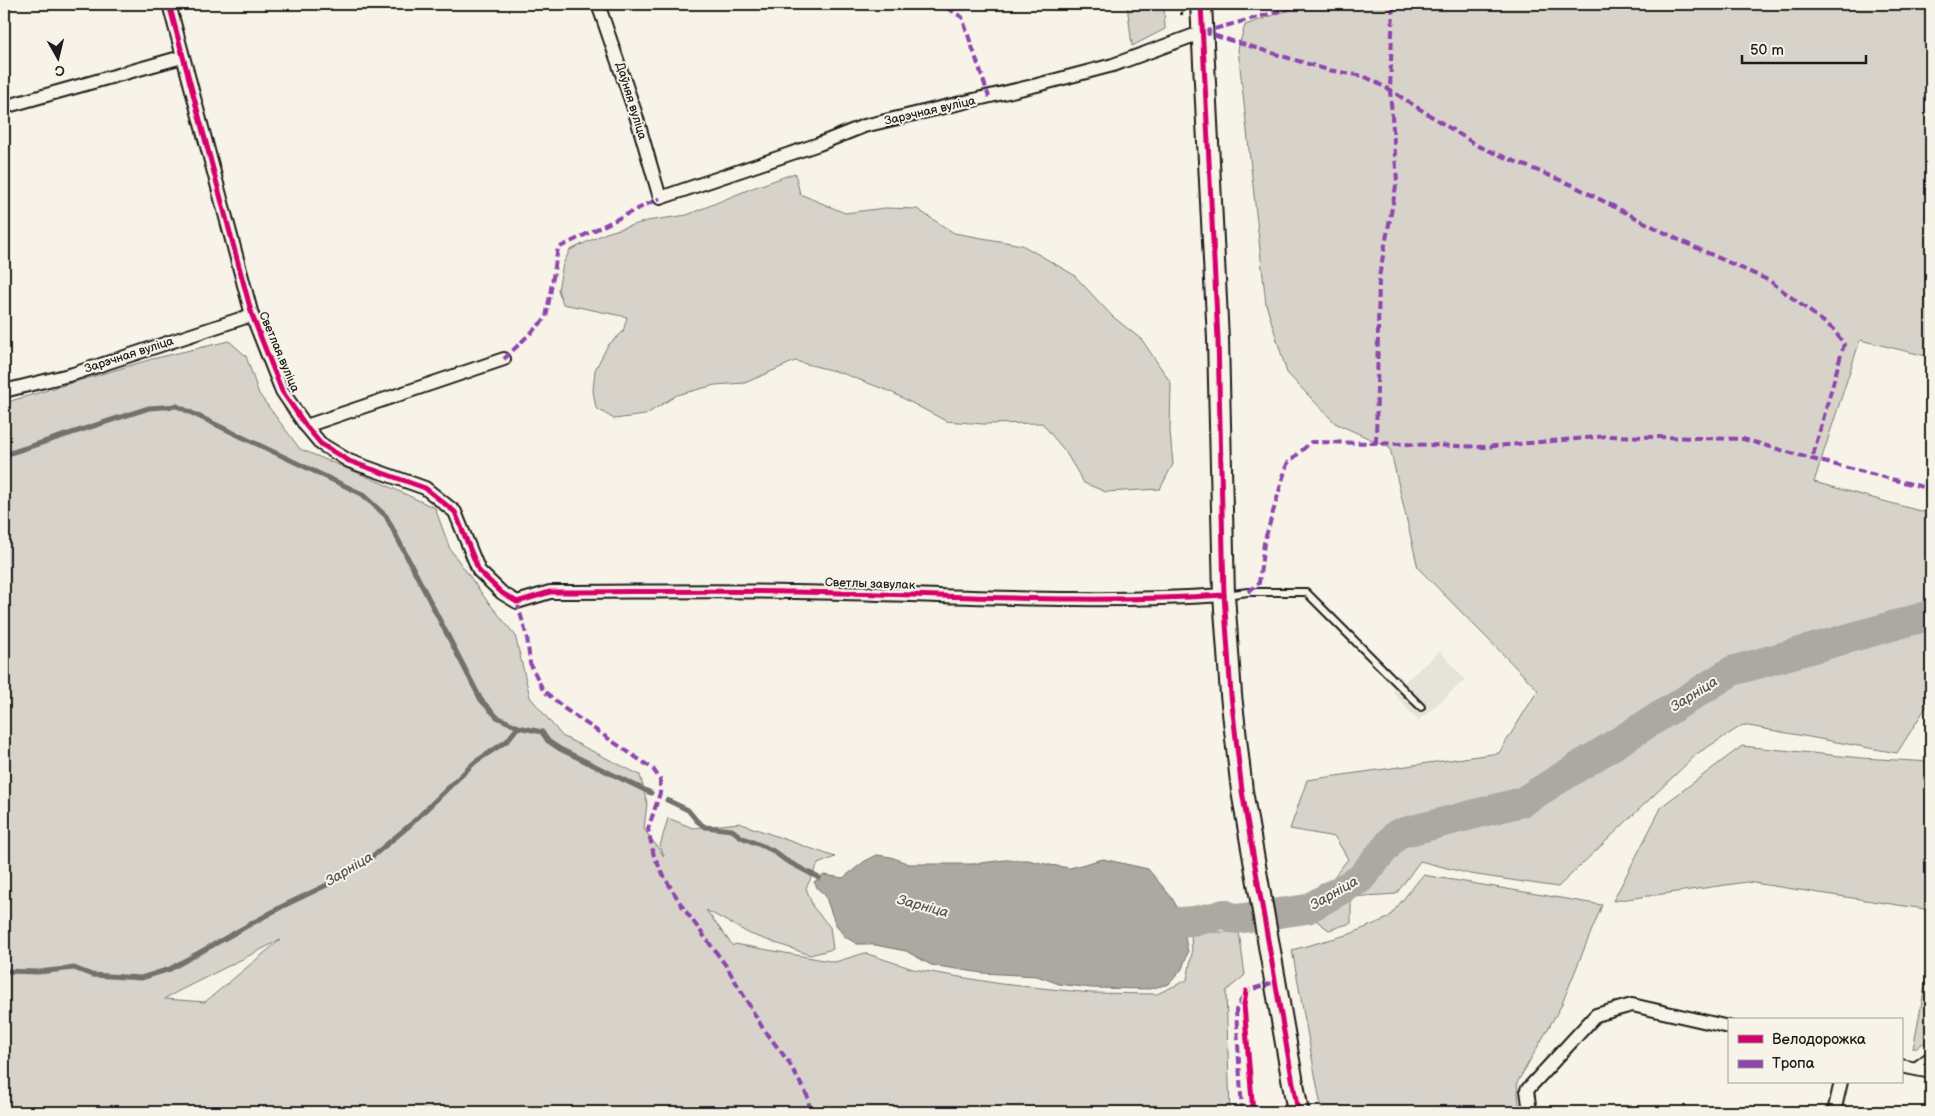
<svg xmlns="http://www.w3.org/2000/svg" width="1935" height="1116" viewBox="0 0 1935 1116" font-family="'Balsamiq Sans',sans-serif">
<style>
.built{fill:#e6e3d9}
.green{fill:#d7d3cb;stroke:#7a7874;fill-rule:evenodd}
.water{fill:#aca9a2;stroke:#72716c}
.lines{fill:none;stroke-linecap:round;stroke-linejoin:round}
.stream{stroke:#72716c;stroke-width:5}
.river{stroke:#aca9a2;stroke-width:30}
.lane-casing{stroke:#1c1c1c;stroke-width:10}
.street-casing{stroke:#1c1c1c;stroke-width:16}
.primary-casing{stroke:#1c1c1c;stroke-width:24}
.path{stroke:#1c1c1c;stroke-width:3;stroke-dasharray:4 4;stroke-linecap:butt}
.lane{stroke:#f7f3e8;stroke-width:6}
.street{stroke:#f7f3e8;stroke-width:12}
.primary{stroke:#f7f3e8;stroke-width:20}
.quiet{stroke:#8e44ad;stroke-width:4;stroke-dasharray:8 4;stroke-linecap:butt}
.cycleway-casing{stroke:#f7f3e8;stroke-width:8}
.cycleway{stroke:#d6006c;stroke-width:5}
.labels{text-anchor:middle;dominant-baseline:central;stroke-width:4;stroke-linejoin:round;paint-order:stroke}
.street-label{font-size:12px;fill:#1c1c1c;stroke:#f7f3e8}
.water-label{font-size:14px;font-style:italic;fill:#565452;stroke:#f7f3e8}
</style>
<rect width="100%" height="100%" fill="#f7f3e8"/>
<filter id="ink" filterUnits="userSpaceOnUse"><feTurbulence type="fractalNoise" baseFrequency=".02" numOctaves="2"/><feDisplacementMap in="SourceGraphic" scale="10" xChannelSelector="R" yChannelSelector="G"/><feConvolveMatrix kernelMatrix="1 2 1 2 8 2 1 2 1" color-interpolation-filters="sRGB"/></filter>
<g filter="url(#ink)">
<polygon class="built" points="1440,651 1465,680 1418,721 1393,692"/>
<g class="green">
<polygon points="1127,4 1164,4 1165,29 1132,46"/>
<polygon points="1292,4 1931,4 1931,343 1926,356 1860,340 1814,482 1931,514 1931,703 1928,704 1897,753 1743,725 1698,753 1558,887 1470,874 1420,861 1396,894 1351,897 1351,923 1329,930 1314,919 1319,896 1348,859 1335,837 1290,829 1307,780 1499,753 1538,690 1418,568 1390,448 1335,423 1287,373 1266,304 1238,49 1245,25 1294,8"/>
<polygon points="795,173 800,194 845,213 885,208 917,209 954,233 1022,245 1074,275 1112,316 1142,340 1171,383 1170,432 1173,464 1160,489 1106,492 1084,483 1065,451 1042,423 983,424 946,421 891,392 842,373 795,361 745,383 715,385 677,395 645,415 614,419 596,408 593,391 595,370 608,345 623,332 627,317 563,304 558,290 563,264 570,250 606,233 647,221 687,215 750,189"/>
<path d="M229,341L246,356L259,394L300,449L377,481L435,508L450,549L485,598L515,635L530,697L562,736L640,775L647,803L644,829L664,856L660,846L668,818L693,828L739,823L835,857L818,864L806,888L813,907L830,927L833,949L810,955L750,934L706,910L733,946L735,944L835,962L865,953L913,969L1001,984L1091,993L1157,994L1187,980L1192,954L1191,932H1239L1245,975L1226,991L1230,1112H4V403L152,359ZM280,940L205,1002L165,999V998Z"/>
<polygon points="1742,746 1861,758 1931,762 1931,910 1747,882 1613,901 1662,806"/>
<polygon points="1423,875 1602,905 1561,1006 1517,1083 1520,1112 1322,1112 1292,950 1350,934 1388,918"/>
<polygon points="1931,954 1931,1039 1913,1049"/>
</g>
<polygon class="water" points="877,855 891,857 909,864 973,864 1005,860 1028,860 1050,865 1070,868 1103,859 1148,869 1172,898 1181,914 1184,923 1184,932 1188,952 1182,969 1169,984 1149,989 1091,988 1059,984 1037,976 982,973 931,965 906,951 870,944 857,944 844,936 835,923 825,895 818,889 814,882 824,875 843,878 865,861"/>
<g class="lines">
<g class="stream">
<polyline points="4,455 149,408 177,406 362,494 386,516 481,700 497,717 518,727"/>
<polyline points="667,800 688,810 697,821 705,827 732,830 741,837 772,850 785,860 819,878"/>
<polyline points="4,971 38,972 74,968 92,975 141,978 170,969 283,906 329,884 368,860 410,825 475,762 507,741 518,727 542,732 548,741 560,749 651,793"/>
</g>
<path class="river" d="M1144,922C1175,923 1194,923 1224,914L1236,919L1307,909L1360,879L1397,834L1522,802L1732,671L1931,615"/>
<defs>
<g id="lane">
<polyline points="1225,595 1248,592 1306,592 1421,707"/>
<polyline points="1912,1068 1931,1054"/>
</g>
<g id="street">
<path d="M169,4L252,315L282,391L306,426L321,444L349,461L425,488L455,512L479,571L502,593L517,602L550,592C632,592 714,590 796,592C939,594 1082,605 1224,595"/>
<polyline points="598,4 635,112 660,198 819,144 864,126 1037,85 1113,65 1203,32"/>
<polyline points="4,107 182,57"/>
<polyline points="4,391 73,374 252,315"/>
<polyline points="306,426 504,359"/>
<polyline points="1901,1066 1931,1072"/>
<polyline points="1530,1112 1527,1090 1596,1015 1632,1005 1729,1027"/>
<polyline points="1834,1112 1841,1082"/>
</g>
<polyline id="primary" points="1201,4 1218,339 1224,595 1231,695 1242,791 1298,1112"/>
</defs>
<use href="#lane" class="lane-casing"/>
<use href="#street" class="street-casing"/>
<use href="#primary" class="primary-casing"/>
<g class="path">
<polyline points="1179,4 1182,15"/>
<polyline points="1246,991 1244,1005 1253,1112"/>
</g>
<use href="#lane" class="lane"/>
<use href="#street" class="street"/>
<use href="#primary" class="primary"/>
<g class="quiet">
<polyline points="947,8 962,17 989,97"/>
<polyline points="1203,32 1328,70 1364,76 1390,90 1478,146 1572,185 1679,240 1770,281 1833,329 1844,344 1812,459"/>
<polyline points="1203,32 1306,4"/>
<polyline points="504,359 546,318 558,248 660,198"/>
<polyline points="1376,443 1379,277 1397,181 1390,90 1393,4"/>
<polyline points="1248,592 1259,583 1264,543 1287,464 1311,442 1376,443 1484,447 1609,436 1743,439 1812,459 1931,489"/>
<polyline points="517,602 527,637 530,663 543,690 565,709 653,769 660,779 660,793 648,829 654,856 665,878 684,909 727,967 762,1027 788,1061 809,1099 809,1112"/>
<polyline points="1242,1112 1236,1010 1246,991 1275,982"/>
</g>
<defs>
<g id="cycleway">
<path d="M169,4L252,315L282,391L306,426L321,444L349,461L425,488L455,512L479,571L502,593L517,602L550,592C632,592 714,590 796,592C939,594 1082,605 1224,595"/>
<polyline points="1201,4 1218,339 1224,595 1231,695 1242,791 1298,1112"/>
<polyline points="1246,991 1244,1005 1253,1112"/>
</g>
</defs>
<use href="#cycleway" class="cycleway-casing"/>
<use href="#cycleway" class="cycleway"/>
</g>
</g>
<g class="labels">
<g class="street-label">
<text transform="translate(631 101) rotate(73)">Даўняя вуліца</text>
<text transform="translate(930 111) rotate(-13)">Зарэчная вуліца</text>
<text transform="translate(279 352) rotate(67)">Светлая вуліца</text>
<text transform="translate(129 355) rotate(-18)">Зарэчная вуліца</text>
<text transform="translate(870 584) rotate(2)">Светлы завулак</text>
</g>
<g class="water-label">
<text transform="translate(1694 694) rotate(-32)">Зарніца</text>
<text transform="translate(349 869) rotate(-31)">Зарніца</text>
<text transform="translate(1334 893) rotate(-30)">Зарніца</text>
<text transform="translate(923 906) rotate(15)">Зарніца</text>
</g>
</g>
<rect width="1935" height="1116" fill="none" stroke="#f7f3e8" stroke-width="20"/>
<rect x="10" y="10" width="1915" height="1096" fill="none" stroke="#1c1c1c" stroke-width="2" filter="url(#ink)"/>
<rect x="1728" y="1018" width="175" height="65" fill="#f7f3e8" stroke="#9f9d96"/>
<rect x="1738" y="1035" width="25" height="8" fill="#d6006c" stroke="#9f9d96"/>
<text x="1772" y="1044" font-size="15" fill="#1c1c1c">Велодорожка</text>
<rect x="1738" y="1060" width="25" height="8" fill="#8e44ad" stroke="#9f9d96"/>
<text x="1772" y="1068" font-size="15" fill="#1c1c1c">Тропа</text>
<g transform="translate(58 58) rotate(172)" stroke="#f7f3e8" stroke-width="4" paint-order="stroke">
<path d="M0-4L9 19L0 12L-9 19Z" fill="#1c1c1c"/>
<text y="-8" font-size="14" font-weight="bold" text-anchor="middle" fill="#1c1c1c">С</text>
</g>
<path d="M1742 55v8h124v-8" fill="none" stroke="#1c1c1c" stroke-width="2.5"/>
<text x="1750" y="55" font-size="15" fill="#1c1c1c" stroke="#f7f3e8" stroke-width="4" paint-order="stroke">50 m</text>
</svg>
